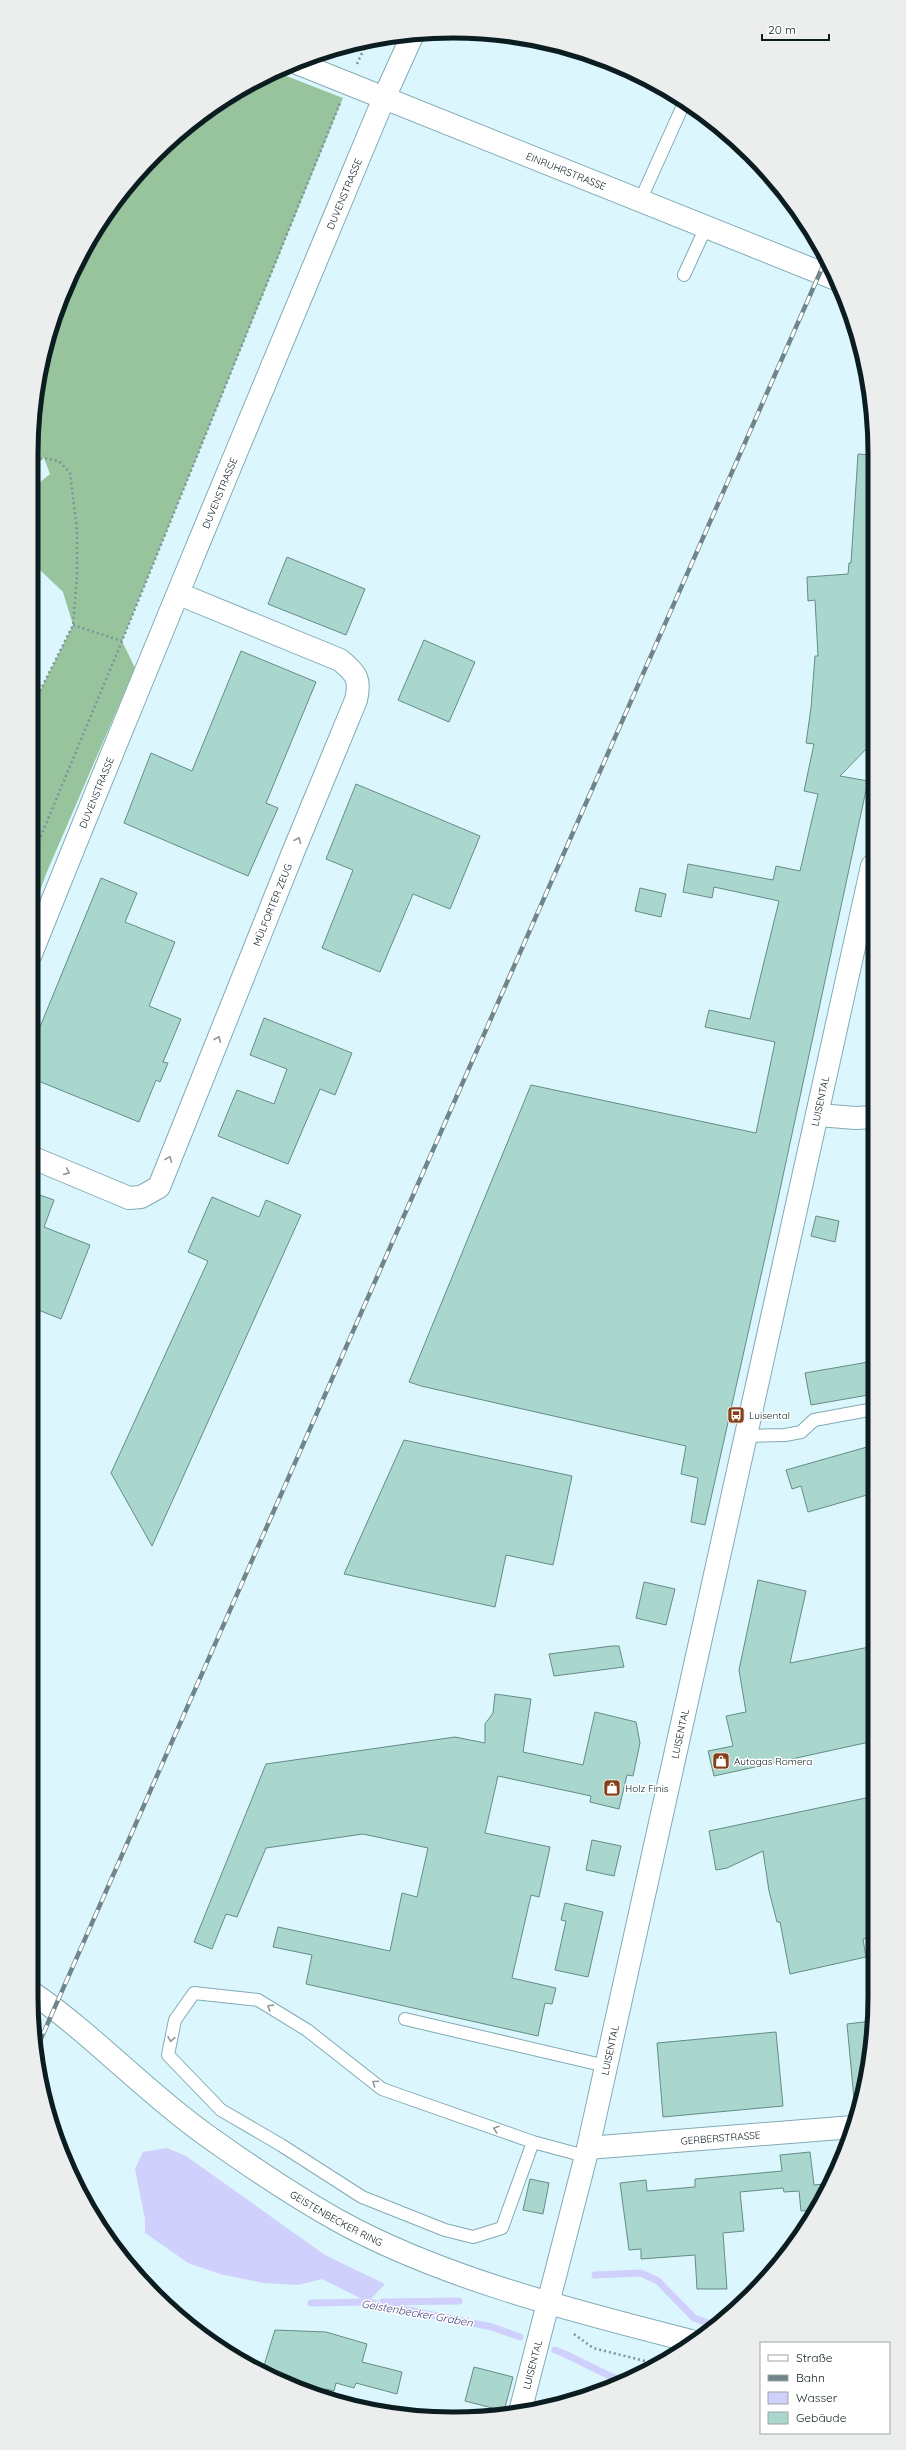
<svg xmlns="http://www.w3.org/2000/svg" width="906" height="2450" viewBox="0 0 906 2450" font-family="Quicksand,sans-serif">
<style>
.forest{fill:#97c49c}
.water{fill:#cfd1fc}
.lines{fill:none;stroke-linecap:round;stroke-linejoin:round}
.stream{stroke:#cfd1fc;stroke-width:7}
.building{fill:#a9d6cd;stroke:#638d85}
.lane-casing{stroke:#81abb5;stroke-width:14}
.street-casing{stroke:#81abb5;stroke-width:24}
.secondary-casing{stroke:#81abb5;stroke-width:24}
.primary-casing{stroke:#81abb5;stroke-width:24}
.path{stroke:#7d9399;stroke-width:2.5;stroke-dasharray:2 3;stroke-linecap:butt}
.lane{stroke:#fff;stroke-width:12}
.street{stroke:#fff;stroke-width:22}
.secondary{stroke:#fff;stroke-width:22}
.primary{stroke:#fff;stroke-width:22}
.rail-casing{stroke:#6f858a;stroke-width:4.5}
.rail{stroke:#fff;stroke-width:3;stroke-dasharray:9;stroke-linecap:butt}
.oneway{stroke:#92999b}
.labels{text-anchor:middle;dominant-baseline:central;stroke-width:3;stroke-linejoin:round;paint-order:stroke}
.street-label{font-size:10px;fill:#0c1d21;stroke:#fff}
.poi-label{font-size:10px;fill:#0c1d21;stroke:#fff;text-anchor:start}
.water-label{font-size:11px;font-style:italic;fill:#43407f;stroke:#fff}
.rim{fill:none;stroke:#0c1d21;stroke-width:5}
</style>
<rect width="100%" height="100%" fill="#dcf6fd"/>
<polygon class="forest" points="276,72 343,98 122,641 135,668 46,874 31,917 31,718 40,691 73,625 63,592 40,570 31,545 31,512 38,484 50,474 44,458 31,463 45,344 75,266 118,196 175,136 242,87"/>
<g class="water">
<polygon points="38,484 31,512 31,492"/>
<polygon points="167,2148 186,2156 325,2255 385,2284 368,2302 322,2279 298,2285 263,2283 220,2274 188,2263 145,2233 145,2219 135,2169 143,2152"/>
</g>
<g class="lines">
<g class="stream">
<polyline points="595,2275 641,2273 658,2281 694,2318 717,2326"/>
<polyline points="383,2302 459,2301"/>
<polyline points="311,2303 368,2302 492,2327 520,2337"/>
<path d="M555,2350C579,2359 600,2373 625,2382"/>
</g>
</g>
<g class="building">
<polygon points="858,454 871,455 872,696 869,746 840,776 868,781 775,1213 705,1525 691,1522 698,1478 681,1474 686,1446 421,1386 409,1382 531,1085 756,1133 775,1042 705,1027 709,1010 750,1019 779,901 714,887 712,898 683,892 688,864 773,880 776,866 800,871 818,794 804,791 814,744 806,743 811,708 815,656 818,656 815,600 808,601 807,577 848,574 849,563 851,563"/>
<polygon points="287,557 365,589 346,635 268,604"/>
<polygon points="424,640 475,662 449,722 398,700"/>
<polygon points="241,651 316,682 266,803 278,808 248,876 124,823 151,753 192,771"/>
<polygon points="356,784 480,836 450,909 413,894 380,972 322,948 353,870 326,859"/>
<polygon points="101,878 137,893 125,922 175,942 149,1006 181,1019 163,1062 168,1063 160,1082 156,1080 139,1122 31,1078 31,1049"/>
<polygon points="640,888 666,894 661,917 635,911"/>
<polygon points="264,1018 352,1053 335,1095 320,1089 288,1164 218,1136 237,1090 274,1104 287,1069 250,1055"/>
<polygon points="31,1192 54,1200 44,1227 90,1245 61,1319 31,1307"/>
<polygon points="212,1197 259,1217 266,1200 301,1215 152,1546 111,1473 208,1261 188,1252"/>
<polygon points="816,1216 839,1221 835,1242 811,1236"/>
<polygon points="874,1361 874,1394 811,1405 805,1373"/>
<polygon points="404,1440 572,1476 553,1565 506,1555 495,1607 344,1574"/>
<polygon points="874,1445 874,1493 808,1512 801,1486 792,1489 786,1470"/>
<polygon points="758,1580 806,1591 790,1663 874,1646 874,1741 714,1776 708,1751 733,1746 726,1716 746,1712 739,1670"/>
<polygon points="644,1582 675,1589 666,1625 636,1618"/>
<polygon points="612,1646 619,1646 624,1667 554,1676 549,1654"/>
<polygon points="495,1694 531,1699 523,1752 583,1765 595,1712 636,1722 640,1743 633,1776 627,1775 619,1809 590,1802 591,1796 498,1776 485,1833 550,1847 539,1897 531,1895 512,1978 556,1988 552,2004 545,2003 538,2036 306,1984 312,1955 273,1947 278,1927 390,1951 402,1893 417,1897 428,1848 363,1834 266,1848 237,1917 226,1914 212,1949 194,1942 266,1764 455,1737 485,1743 485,1724 493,1713"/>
<polygon points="875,1796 875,1937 863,1939 866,1957 790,1974 780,1922 777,1922 769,1891 763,1851 727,1868 716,1870 709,1831"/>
<polygon points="592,1840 621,1846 614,1876 586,1870"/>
<polygon points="565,1903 603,1912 588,1977 555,1970 566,1921 561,1920"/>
<polygon points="872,2021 862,2099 854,2099 847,2024"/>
<polygon points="776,2032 783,2106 663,2117 657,2043"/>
<polygon points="810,2152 814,2185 832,2183 815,2210 801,2211 799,2191 784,2192 783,2188 740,2192 744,2231 723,2233 727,2289 697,2289 695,2255 641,2259 641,2249 629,2250 620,2183 646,2180 647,2191 695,2187 695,2179 782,2171 780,2155"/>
<polygon points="530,2179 549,2183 543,2214 523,2210"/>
<polygon points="275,2330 326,2332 367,2344 362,2362 402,2372 397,2394 356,2383 354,2388 336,2383 334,2391 326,2389 323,2398 262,2372"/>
<polygon points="474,2367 513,2377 504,2411 465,2401"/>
</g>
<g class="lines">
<defs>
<g id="lane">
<polyline points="640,201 685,101"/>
<polyline points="684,275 706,227"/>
<polyline points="746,1436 785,1435 801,1432 814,1420 874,1409"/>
<polyline points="405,2019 606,2066"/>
<polyline points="533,2142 502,2228 473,2237 445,2230 362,2197 281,2145 221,2110 168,2055 175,2020 194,1993 258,2000 307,2030 382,2089 533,2142 585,2156"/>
</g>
<g id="street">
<path id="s1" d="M297,63L836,279"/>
<polyline points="818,1115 856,1118 873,1117"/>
<path id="s2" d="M31,1157L129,1198L141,1197L159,1187L294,850L356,700C361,679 356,673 340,660L179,594"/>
<path id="s3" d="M588,2148L853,2127"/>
<path id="s4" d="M520,2412L588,2148L872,866"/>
</g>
<g id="secondary">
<path id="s5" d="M31,1992C93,2034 145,2092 206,2135C248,2165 292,2195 337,2220C443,2279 578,2312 695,2342"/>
</g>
<g id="primary">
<path id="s6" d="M31,954C146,667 265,383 384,98L413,34"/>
</g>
</defs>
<use href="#lane" class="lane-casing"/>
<use href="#street" class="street-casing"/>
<use href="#secondary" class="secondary-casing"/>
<use href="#primary" class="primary-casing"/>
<g class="path">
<polyline points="357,64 367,42"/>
<polyline points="31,463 44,458 59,461 70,473 77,530 77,577 73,625 40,691 31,715"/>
<polyline points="73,625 122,641"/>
<polyline points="31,696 39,692"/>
<polyline points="31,860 122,641 340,103"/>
<polyline points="574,2334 593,2348 657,2364"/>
</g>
<use href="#lane" class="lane"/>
<use href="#street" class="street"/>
<use href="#secondary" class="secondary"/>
<use href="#primary" class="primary"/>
<defs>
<polyline id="rail" points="36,2050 826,259"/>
</defs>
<use href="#rail" class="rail-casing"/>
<use href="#rail" class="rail"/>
</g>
<defs><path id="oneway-chevron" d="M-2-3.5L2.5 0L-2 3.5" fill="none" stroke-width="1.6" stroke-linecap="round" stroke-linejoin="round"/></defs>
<g class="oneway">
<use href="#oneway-chevron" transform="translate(298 840) rotate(-67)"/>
<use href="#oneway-chevron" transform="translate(218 1039) rotate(-68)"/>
<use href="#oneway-chevron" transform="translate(169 1159) rotate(-68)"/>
<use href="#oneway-chevron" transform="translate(67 1172) rotate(24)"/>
<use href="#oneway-chevron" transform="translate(270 2007) rotate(-148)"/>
<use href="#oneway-chevron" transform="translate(171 2039) rotate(101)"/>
<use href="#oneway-chevron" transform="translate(375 2083) rotate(-145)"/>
<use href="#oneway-chevron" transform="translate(496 2129) rotate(-161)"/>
</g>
<defs>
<symbol id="bus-square" viewBox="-11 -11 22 22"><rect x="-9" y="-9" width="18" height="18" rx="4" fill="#86401a" stroke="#fff"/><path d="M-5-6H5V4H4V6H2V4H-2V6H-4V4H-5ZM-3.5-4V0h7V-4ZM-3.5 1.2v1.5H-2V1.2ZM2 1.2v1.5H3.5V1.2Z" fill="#fff"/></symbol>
<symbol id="shop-square" viewBox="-11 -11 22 22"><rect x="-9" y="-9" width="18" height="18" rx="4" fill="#86401a" stroke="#fff"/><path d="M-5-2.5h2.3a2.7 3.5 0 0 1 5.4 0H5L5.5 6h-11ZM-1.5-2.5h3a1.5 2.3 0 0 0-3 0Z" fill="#fff"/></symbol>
</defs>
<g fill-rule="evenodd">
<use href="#bus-square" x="726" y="1405" width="20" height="20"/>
<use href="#shop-square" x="711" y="1751" width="20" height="20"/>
<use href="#shop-square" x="602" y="1778" width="20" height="20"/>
</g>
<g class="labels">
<g class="street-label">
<text stroke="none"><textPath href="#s1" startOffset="290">EINRUHRSTRASSE</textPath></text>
<text stroke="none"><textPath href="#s6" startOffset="822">DUVENSTRASSE</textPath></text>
<text stroke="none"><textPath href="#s6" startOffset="498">DUVENSTRASSE</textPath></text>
<text stroke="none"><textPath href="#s6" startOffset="174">DUVENSTRASSE</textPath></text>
<text stroke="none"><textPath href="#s2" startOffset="443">MÜLFORTER ZEUG</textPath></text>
<text stroke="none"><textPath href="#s4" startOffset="1345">LUISENTAL</textPath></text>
<text stroke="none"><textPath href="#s4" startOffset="697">LUISENTAL</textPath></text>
<text stroke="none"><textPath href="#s4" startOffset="373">LUISENTAL</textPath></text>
<text stroke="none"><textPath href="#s3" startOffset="133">GERBERSTRASSE</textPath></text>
<text stroke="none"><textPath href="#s5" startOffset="381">GEISTENBECKER RING</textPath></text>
<text stroke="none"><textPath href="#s4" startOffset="49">LUISENTAL</textPath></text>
</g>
<g class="poi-label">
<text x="749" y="1415">Luisental</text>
<text x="734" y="1761">Autogas Romera</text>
<text x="625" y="1788">Holz Finis</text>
</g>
<g class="water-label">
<text transform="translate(417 2313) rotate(10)">Geistenbecker Graben</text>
</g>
</g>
<path d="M0 0H906V2450H0ZM453 38H453A415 415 0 0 1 868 453V1997A415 415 0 0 1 453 2412H453A415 415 0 0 1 38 1997V453A415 415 0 0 1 453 38Z" fill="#eceded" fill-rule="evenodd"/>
<path class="rim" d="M453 38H453A415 415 0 0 1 868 453V1997A415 415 0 0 1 453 2412H453A415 415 0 0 1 38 1997V453A415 415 0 0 1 453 38Z"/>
<rect x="760" y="2342" width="130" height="92" fill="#ffffff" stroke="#9ea5a6"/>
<rect x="768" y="2355" width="20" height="6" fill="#ffffff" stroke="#9ea5a6"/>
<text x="796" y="2362" font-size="12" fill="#0c1d21">Straße</text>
<rect x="768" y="2375" width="20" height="6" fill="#6f858a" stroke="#9ea5a6"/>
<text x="796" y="2382" font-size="12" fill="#0c1d21">Bahn</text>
<rect x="768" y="2392" width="20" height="12" fill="#cfd1fc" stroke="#9ea5a6"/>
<text x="796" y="2402" font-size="12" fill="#0c1d21">Wasser</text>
<rect x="768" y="2412" width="20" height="12" fill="#a9d6cd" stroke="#9ea5a6"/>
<text x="796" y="2422" font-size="12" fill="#0c1d21">Gebäude</text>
<path d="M762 34v6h67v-6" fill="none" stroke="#0c1d21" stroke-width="2"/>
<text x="768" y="34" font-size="12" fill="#0c1d21" stroke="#ffffff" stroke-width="3" paint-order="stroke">20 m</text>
</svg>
